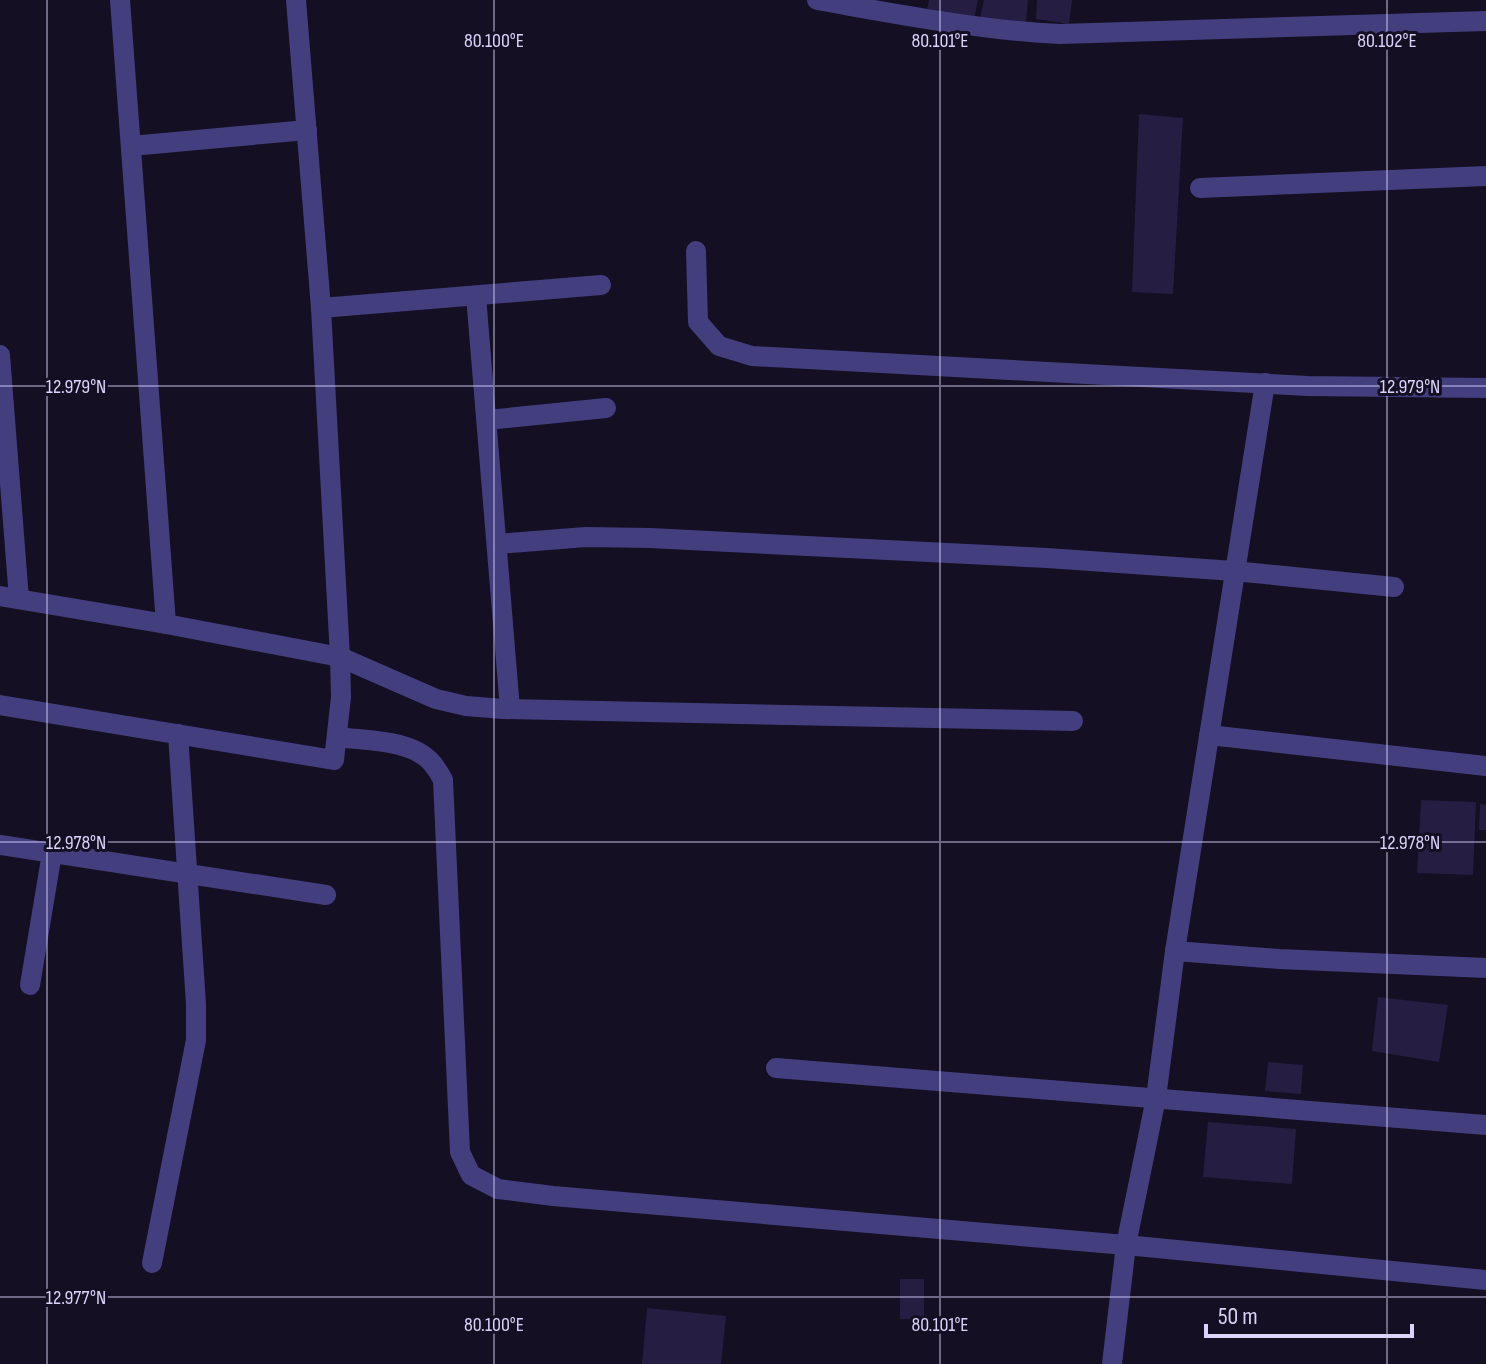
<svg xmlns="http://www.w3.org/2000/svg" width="1486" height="1364" viewBox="0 0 1486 1364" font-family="'Sofia Sans Condensed',sans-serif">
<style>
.building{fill:#261d42}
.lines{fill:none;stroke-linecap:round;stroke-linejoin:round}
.minor{stroke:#433e7e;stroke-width:20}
.ticks{fill:none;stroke:#dad4fc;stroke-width:2;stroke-opacity:0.45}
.ticks-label{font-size:20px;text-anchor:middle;fill:#dad4fc;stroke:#140f22;stroke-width:6;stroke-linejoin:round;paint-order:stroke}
</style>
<rect width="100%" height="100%" fill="#140f22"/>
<g class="building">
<polygon points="929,0 978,0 973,24 927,9"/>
<polygon points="984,0 1028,0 1026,22 980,18"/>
<polygon points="1037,0 1072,0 1069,24 1036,19"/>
<polygon points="1139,114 1183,118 1173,294 1132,292"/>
<polygon points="1421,800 1476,802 1473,875 1417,873"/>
<polygon points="1480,804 1486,805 1486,830 1479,830"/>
<polygon points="1378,997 1448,1005 1439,1062 1372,1051"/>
<polygon points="1268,1062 1303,1065 1301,1094 1265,1091"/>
<polygon points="1208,1122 1296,1129 1292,1184 1203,1177"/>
<rect x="900" y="1279" width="24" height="40"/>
<polygon points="647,1308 726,1316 721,1364 642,1364"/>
</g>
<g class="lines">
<g class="minor">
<polyline points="120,0 166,624"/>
<path d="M817,0C897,14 978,30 1060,34L1486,21"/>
<polyline points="131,146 307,130"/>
<polyline points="1200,188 1486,176"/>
<polyline points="696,251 698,322 719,346 752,356 1307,386 1486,388"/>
<polyline points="476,296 510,709"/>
<polyline points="321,308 601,285"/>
<polyline points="0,355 19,599"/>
<polyline points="487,420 606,408"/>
<polyline points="497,544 586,537 650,538 1047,558 1234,571 1394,587"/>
<polyline points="0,596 166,624 340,657 436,699 466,706 503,709 1073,721"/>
<polyline points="0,705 334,760 341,697 340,657 321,308 296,0"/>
<polyline points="1209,735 1486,766"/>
<path d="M338,737C367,741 411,739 432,763C436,768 440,774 443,780L460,1152L471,1175L498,1189L553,1196L1126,1245L1486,1280"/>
<polyline points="0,845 326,895"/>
<polyline points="1175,951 1279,959 1486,968"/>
<polyline points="30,985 52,853"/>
<polyline points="776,1068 1486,1125"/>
<polyline points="152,1263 196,1040 196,1004 178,734"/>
<polyline points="1112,1364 1126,1245 1156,1098 1175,951 1265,383"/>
</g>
</g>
<path class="ticks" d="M47,0V1364M494,0V1364M940,0V1364M1387,0V1364M0,386H1486M0,842H1486M0,1297H1486"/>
<g class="ticks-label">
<text x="494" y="47">80.100°E</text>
<text x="940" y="47">80.101°E</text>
<text x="1387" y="47">80.102°E</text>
<text x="76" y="393">12.979°N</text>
<text x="1410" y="393">12.979°N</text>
<text x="76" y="849">12.978°N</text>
<text x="1410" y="849">12.978°N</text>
<text x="76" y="1304">12.977°N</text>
<text x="494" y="1331">80.100°E</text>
<text x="940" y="1331">80.101°E</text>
</g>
<path d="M1206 1324v12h206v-12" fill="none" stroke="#dad4fc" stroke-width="4"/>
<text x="1218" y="1324" font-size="24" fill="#dad4fc" stroke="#140f22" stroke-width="6" paint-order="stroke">50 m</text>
</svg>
